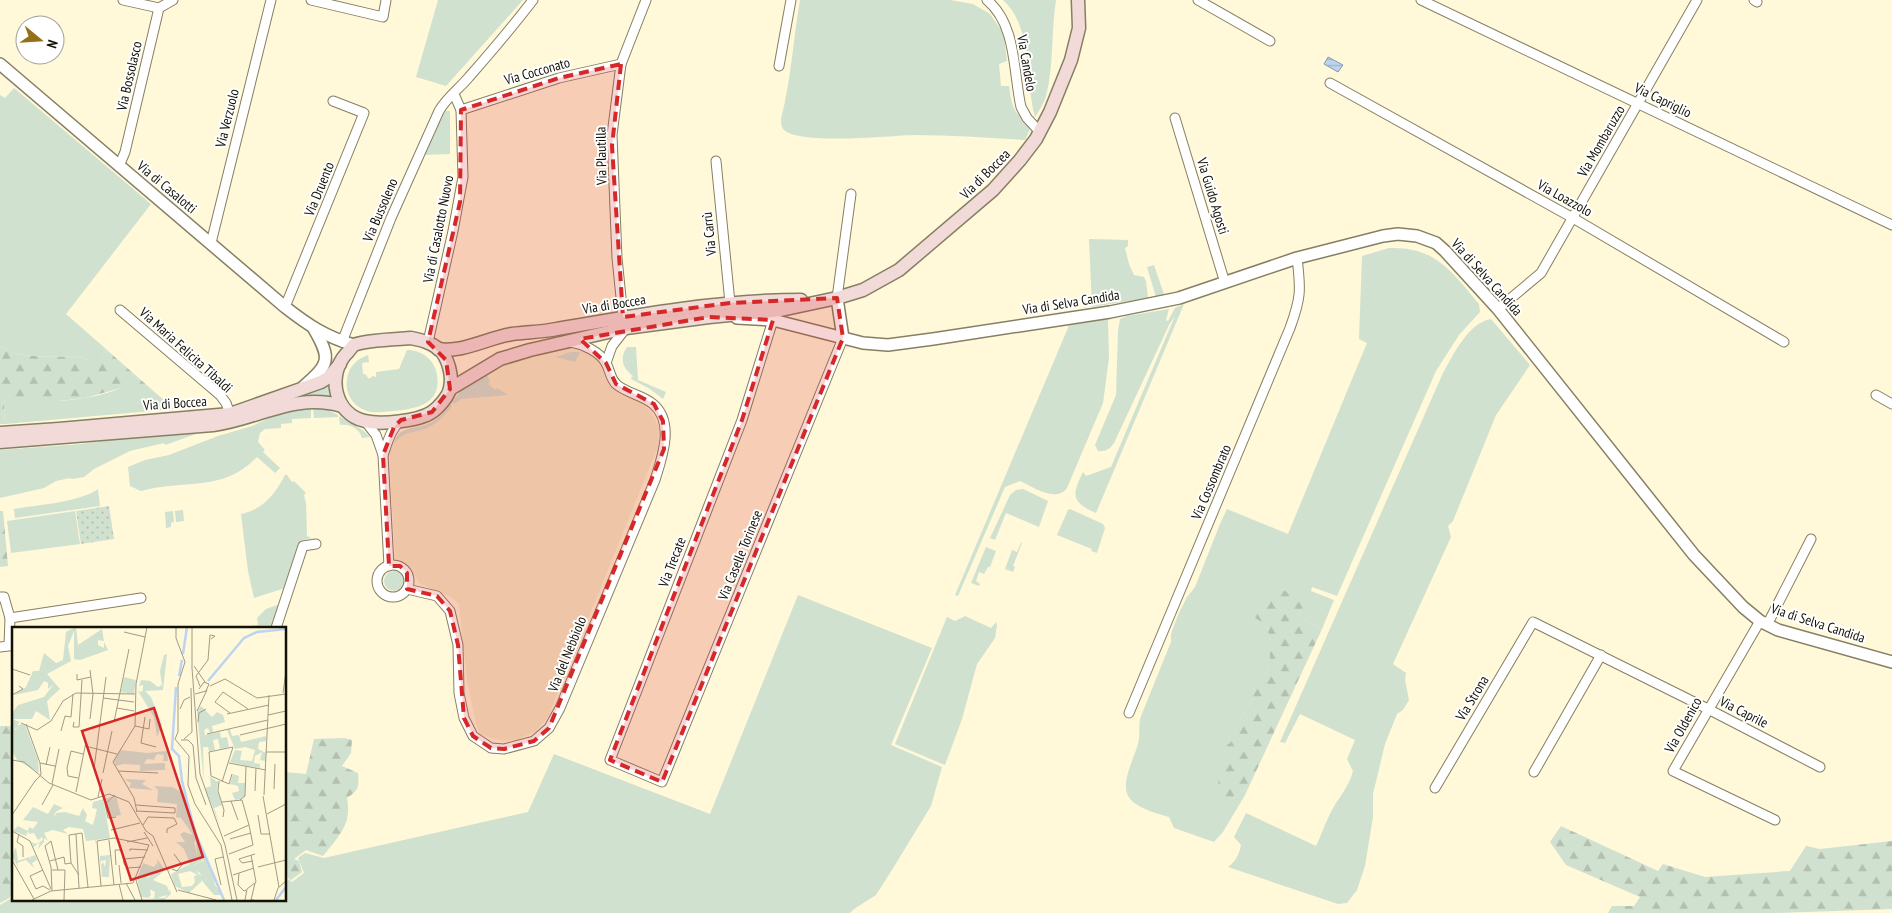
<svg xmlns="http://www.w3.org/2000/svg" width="1892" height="913" viewBox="0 0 1892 913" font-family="'PT Sans Narrow',sans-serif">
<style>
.built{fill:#f6edc7}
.grass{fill:#d1e1cf}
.forest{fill:url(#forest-firs)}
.park{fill:url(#park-dots)}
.water{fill:url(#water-rules);stroke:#899aaa}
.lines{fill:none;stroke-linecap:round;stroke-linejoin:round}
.minor-casing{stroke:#867f63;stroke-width:11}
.tertiary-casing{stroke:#867f63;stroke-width:14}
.secondary-casing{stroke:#867f63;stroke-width:15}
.minor{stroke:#fff;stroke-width:9}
.tertiary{stroke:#fff;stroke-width:11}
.secondary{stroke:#f1dad8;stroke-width:12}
.marked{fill:#d62828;fill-opacity:0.2;stroke:#d62828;stroke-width:4;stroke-dasharray:10 6;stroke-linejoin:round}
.labels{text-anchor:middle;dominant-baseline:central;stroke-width:4;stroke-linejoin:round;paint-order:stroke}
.street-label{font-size:14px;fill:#131106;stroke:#fff}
.inset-river{fill:none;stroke:#bcd4f1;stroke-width:2.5}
.inset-road{fill:none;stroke:#a19c85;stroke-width:1}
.view{fill:#d62828;fill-opacity:0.15;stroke:#d62828;stroke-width:2.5}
.inset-edge{fill:none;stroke:#131106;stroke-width:2.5}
</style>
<defs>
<pattern id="forest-firs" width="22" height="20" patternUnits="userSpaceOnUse" patternTransform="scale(1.25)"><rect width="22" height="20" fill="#d1e1cf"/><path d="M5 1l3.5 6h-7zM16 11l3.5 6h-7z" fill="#b3c0b0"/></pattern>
<pattern id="park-dots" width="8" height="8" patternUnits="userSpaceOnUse" patternTransform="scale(1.25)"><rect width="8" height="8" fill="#d1e1cf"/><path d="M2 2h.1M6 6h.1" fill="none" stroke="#b3c0b0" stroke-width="1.8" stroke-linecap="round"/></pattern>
<pattern id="water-rules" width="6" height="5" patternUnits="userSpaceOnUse" patternTransform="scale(1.25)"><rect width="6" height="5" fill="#bcd4f1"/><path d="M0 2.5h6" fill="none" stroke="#a1b5cd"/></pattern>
</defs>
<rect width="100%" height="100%" fill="#fff8d9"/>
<polygon class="built" points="570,347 586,350 604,366 611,383 621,393 640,401 650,411 659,427 658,447 548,717 536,731 519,739 505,741 491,738 480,734 476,724 467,681 459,604 451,597 420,584 411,570 395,559 389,453 396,437 407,429 429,419 459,392 514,360"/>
<g class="grass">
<polygon points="438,0 523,0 446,86 416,77"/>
<path d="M800,0H950L973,4L990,14L1001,30L1004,37L1007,61L999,64L1001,86H1009C1012,107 1013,114 1032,125L1025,140C989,138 952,135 915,135C895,135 790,147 782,127C779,120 784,109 785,101C792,68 794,34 800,0Z"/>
<path d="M1003,0H1056C1051,31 1054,67 1046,96C1044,103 1039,111 1035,117C1025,80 1033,27 1003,0Z"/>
<path d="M14,88L151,204L66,314L107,350L101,356L105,360L100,365C93,362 85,358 77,357C58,356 13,360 0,345V95L5,98Z"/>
<polygon points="444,111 450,111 450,154 424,155"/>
<polygon points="1089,239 1128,240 1128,246 1125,248 1129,264 1134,275 1144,277 1146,281 1148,298 1092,307"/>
<path d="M1389,248C1435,246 1452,272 1479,304L1480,312L1459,335L1436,371L1337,596L1312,587L1311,591L1334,600L1322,629L1303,618H1298L1297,616L1303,608L1251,615L1267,625L1270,642V666L1266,673L1257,680L1252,700L1244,715L1236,722V733L1233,742V799L1245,789V795L1223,832L1214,842L1174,828L1169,817C1158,814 1145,810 1136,804C1113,790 1136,759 1139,739C1140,731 1138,725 1141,716L1171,642V634L1178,615L1187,597L1195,587L1220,524L1227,509L1288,534L1367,343L1359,339L1362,256Z"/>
<polygon points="1154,265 1164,294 1156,297 1147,267"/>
<path d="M1184,304L1096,513C1072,502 1071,496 1083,472L1086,476L1111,467L1175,316L1169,325L1114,443C1110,449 1105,452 1098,451L1095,445L1116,395L1118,330L1120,319L1127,316L1169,309L1166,320L1168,321L1175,308Z"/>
<path d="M1108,319L1109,358L1103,403L1067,488C1056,503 1033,487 1020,481L1005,487L958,596L955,595L1070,323Z"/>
<path d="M1491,319L1530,365L1496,415L1453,521L1448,526L1451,537L1393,664L1406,673L1405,680L1409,700L1403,710L1397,714L1385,744L1373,794V817L1365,866L1357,890L1347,903L1338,904L1228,867C1236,861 1239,855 1241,845L1234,837L1246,813L1316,846C1321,836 1324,826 1329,816C1336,800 1349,788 1353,771L1347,759L1355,740L1300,714L1285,743L1280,742L1443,373C1454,354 1468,323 1491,319Z"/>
<path d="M627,347H636L638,380L666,392L663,399L650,389L631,379L632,376L636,378C624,370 618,360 627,347Z"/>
<path d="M407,350C422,350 435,360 437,375C442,404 416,409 394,411C387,411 379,413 372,412C356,410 344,395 347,379C349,366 357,359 368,355L369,362L362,363L363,374H365L369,379L373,376L376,377V372L399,369Z"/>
<polygon points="571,352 580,352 575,362 556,357"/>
<polygon points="487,375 490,381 488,384 495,390 497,388 508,395 461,399 454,404 452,402 462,390"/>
<polygon points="330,384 329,390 332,397 303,397 302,395 319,390"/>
<path d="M121,388H150L174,409L5,424L4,396C38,405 88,402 121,388Z"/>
<path d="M451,404L452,406C444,416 437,424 425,429C411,434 404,430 394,444C398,426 412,430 426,425C436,421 445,413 451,404Z"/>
<polygon points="313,408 328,410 338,415 338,417 314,418"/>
<path d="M311,409V418L292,419V423L281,424V428L265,429L260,433L258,442L265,450L263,452L280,468L275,473L257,457C222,493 185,479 141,491L130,486L128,467L145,460L169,455L218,436L252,426L283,412Z"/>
<path d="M339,416L364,431L370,437L362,438C359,428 350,424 340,425Z"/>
<polygon points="168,432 196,434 165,445 164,443 130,451 94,469 84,477 72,479 70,478 56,481 44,488 0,498 0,450 81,444"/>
<path d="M285,475H287L292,482L294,481L306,493L304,495L306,503L307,536L311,538L300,541L285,588L254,598L248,571L241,514C264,509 275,494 285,475Z"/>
<path d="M98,489L100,506L15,518L14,509C37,505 81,502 98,489Z"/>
<polygon points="1023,489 1048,501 1039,527 1006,513 995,540 990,538 1010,495 1016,490"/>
<polygon points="1070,509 1103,524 1105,528 1097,553 1091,551 1092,549 1057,535 1068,510"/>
<polygon points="183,510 184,521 176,522 175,511"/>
<polygon points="75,511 80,544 11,553 7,521"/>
<polygon points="173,511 174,522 171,523 171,527 166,528 165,512"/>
<polygon points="1021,543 1022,543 1013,566 1015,567 1013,572 1005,569 1012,550 1017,552"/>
<polygon points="986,547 996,551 990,567 988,567 984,574 979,572 976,581 980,584 979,586 971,583"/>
<circle cx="394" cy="581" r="10"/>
<polygon points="798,595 932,648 891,745 942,767 931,806 895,865 876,895 854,909 850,913 0,913 0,905 10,899 14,895 14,899 285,899 285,877 292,882 304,873 298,858 305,853 324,858 528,812 554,754 710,814"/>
<polygon points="280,604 272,628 253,628 252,626 258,625 257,618 266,609"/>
<polygon points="965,616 991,628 996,622 997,625 995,638 977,664 962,719 945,765 895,744 947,617 955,621"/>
</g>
<g class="forest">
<path d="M0,345C13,360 58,356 77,357C85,358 93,362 100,364L104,360L101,356L107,350L150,388H121L85,398L49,402L19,400L4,396L5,424H0Z"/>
<polygon points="0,511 3,511 8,566 0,567"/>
<path d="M1276,587C1285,590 1299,598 1303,608L1297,616L1298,618H1303L1322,629L1245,795V789L1233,799C1227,798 1222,797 1220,791C1215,781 1223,755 1227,745C1236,740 1236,732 1236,722L1244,715L1252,700L1257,679L1266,673L1270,666V642L1267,626L1251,615L1255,602Z"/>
<polygon points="0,726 14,726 14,892 9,898 0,903"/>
<path d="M344,738L352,740L351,753L342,766L358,773C359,787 359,790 347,798C352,824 339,836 323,856L306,850L294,859L299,861L302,872L291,880L285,876V772L306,774L314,739Z"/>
<polygon points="1561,826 1658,871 1663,864 1705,877 1790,871 1806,846 1820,849 1892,841 1892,909 1777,913 1608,913 1612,906 1634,906 1640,897 1566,865 1550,842"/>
</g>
<polygon class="park" points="109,506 114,539 81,544 76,511"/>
<polygon class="water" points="1328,57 1343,65 1338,72 1324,64"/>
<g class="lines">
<defs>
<g id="minor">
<polyline points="123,0 159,8"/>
<polyline points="311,0 383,17 386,0"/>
<path d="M987,0C1017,25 1013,72 1021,107L1027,118L1040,132"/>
<polyline points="1198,0 1270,41"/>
<polyline points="1421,0 1892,225"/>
<polyline points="1754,0 1757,2"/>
<polyline points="779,66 791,0"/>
<polyline points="1330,83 1573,218 1784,342"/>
<polyline points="461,110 559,78 621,64"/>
<polyline points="1175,118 1225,283"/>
<polyline points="716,161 730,303"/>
<polyline points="119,166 125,152 159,8 173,0"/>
<polyline points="211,243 271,0"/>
<polyline points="837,298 851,194"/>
<polyline points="285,307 364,113 333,101"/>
<polyline points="1498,309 1541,273 1697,0"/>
<polyline points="120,310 220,395 226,403 230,414"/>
<polyline points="623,317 617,258 612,135 621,64 646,0"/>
<polyline points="773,320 742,420 610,760 662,782 843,338"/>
<path d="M342,342L391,218L439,111C446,98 459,89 469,77C491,52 513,26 533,0"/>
<polyline points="428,342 453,231 463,177 461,110 454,94"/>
<polyline points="606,363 612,346 626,328"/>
<polyline points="1876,395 1892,404"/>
<polyline points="365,421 376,435 383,455 389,566"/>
<path d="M383,455C388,442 390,430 401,420"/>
<circle cx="393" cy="581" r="16"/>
<path d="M407,589L437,596L450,611L458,645L459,693L464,718L473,736L491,748L504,749L534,741L549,728L560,708L655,480C662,458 675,422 653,404C642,395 626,393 616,384C610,378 610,370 606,363C600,352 583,344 571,342"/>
<polyline points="0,597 4,597 10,618"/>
<polyline points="1760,621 1673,771 1775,820"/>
<polyline points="1767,625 1811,539"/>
<polyline points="276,628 303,546 316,544"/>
<polyline points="0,647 9,646 10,618 141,598"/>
<path d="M1129,713L1290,328C1301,298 1301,290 1297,258"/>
<polyline points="1534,772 1601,655"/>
<polyline points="1435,788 1533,622 1708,709 1820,767"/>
</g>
<g id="tertiary">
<path d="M0,64L285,307C308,325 326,337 354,345"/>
<polyline points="837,298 843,338"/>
<polyline points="737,318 773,320 863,343 888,345 933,339 1110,312 1179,298 1297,258 1383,236 1398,234 1417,236 1436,243 1445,251 1498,309 1694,555 1743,607 1760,621 1778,630 1892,662"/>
<path d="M303,387C329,364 332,360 314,329"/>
</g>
<g id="secondary">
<path d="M411,338C421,340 430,342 439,349C448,357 453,376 450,388C449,396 438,408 432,412C419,421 380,425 365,421C334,414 327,375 346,354C349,352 351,347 354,345C363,340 399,339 411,338Z"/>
<path d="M438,349C463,353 487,338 512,334C527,332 542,332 557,329C637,315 719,300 801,300"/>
<polyline points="450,389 500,359 530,350 626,328 709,317 781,310 837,298 863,290 899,270 993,190 1020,160 1036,139 1050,112 1071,60 1079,28 1078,0"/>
<polyline points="0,433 59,429 230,414 321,382 329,377 340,364"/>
<path d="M0,442L213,425C258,419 295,392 342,406"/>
</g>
</defs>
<use href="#minor" class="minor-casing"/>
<use href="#tertiary" class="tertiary-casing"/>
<use href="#secondary" class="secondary-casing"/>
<use href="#minor" class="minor"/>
<use href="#tertiary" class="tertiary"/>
<use href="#secondary" class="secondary"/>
</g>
<path class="marked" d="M621,64L612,146L623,317L730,303L837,298L843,338L662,782L610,760L742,420L773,320L709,317L580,339L606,363L616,384L654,404L663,421L664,449L549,728L534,741L504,749L491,748L473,736L464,718L458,645L450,611L437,596L407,589V573L400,566H389L383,455L394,427L401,420L432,412L450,389L446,360L428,342L460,202L461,110L559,78Z"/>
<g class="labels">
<g class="street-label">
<text transform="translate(1027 63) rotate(80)">Via Candelo</text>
<text transform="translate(537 71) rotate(-16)">Via Cocconato</text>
<text transform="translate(129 76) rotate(-77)">Via Bossolasco</text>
<text transform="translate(1663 100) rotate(26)">Via Capriglio</text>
<text transform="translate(227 118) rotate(-76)">Via Verzuolo</text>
<text transform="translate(1601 141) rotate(-60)">Via Mombaruzzo</text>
<text transform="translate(601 156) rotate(-91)">Via Plautilla</text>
<text transform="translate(985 174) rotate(-45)">Via di Boccea</text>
<text transform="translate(167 187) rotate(40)">Via di Casalotti</text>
<text transform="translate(319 189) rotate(-68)">Via Druento</text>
<text transform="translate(1213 196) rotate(73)">Via Guido Agosti</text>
<text transform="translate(1565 198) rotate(29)">Via Loazzolo</text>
<text transform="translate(380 210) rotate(-67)">Via Bussoleno</text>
<text transform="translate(438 229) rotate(-79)">Via di Casalotto Nuovo</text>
<text transform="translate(709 234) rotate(-96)">Via Carrù</text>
<text transform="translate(1487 277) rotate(48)">Via di Selva Candida</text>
<text transform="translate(1071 302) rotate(-9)">Via di Selva Candida</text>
<text transform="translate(614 304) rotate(-9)">Via di Boccea</text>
<text transform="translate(186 350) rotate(42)">Via Maria Felicita Tibaldi</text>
<text transform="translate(175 403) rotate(-4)">Via di Boccea</text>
<text transform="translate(1211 482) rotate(-67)">Via Cossombrato</text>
<text transform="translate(740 555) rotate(-68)">Via Caselle Torinese</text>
<text transform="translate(672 562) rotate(-69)">Via Trecate</text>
<text transform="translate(1818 623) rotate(18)">Via di Selva Candida</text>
<text transform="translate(567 654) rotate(-68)">Via del Nebbiolo</text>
<text transform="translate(1472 698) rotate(-59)">Via Strona</text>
<text transform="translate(1744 712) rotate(27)">Via Caprile</text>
<text transform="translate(1683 725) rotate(-61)">Via Oldenico</text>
</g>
</g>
<g transform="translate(12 627)">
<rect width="274" height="274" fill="#fff8d9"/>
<path d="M112,50L124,53L122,67L109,65ZM189,79L200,90L205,85L211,88L213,95L200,99L201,105L198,106L196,101L192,103L193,108L208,105L209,111L215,110L217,120L208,122L206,112L201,113L203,123L197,124L196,120H191L192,155L185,84ZM218,102L220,109L227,108L229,115L254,109V114L247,115L246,122L254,126L253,134L248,133L250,125L243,129L242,136L248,137V141L242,140V137L241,140L218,135L223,123L230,124L228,133L240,134L243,123L233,120L223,122L215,103ZM108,123L135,126L155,124L156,134H151L152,128L145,127L142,132L144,133L135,132L132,137L153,136V143L128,144V138L111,137L104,139L102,134ZM221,147L227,149L226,156H233V169L228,172L223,173L220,166L227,164L226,159L218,157ZM198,150L206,155L205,163L210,178L202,181L209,201L193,161L199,159ZM112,152L134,153L130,157L141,163L117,161L119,156ZM142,159L160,160L173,167L193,232L200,243L203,258L211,268H202L191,255L188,246L180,242L179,239L192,234L185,229L184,215L180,213L181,208L169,191L164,190L165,177L145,175L146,163ZM102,169L92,176L98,211L84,213V217L83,213L74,214L71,202L57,200L51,203L56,207L41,203L32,206L36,214L32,211V215L26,222L28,215L22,220L19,215L24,217L31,213L30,210L26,213L22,206L17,207L16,204L14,209L1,204L6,199L16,204L17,200L21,202L26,195L11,193L21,180L36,187L42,177L51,181L45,184L42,187L43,189L44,186L53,185L67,189L71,181L75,188L73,194L81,198L85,182L80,181L81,175ZM104,169L109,188L98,190L94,176ZM4,220L6,234L17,230L19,233L18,230L23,228L25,233L20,236L22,241L14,233L5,236L6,240L0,229ZM98,228L97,250H90L89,238L91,235L93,240L94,233L89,234L88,237V229ZM131,236L142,240L145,236L146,243L135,250L139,268L136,271H153L158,263L159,267L152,273L129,270L125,251Z" fill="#d1e1cf"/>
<path d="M64,0L66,18L90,2L92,14L86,13V18L92,21V15L96,23L68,33L62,32V4L56,19L59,34L35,47L48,62L35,74L38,93L24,84L20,92H0L8,95L5,98H9L0,104V86L6,78L32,70L42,57L36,62V56L32,54L26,63L2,68L14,60L21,44H27L32,26L44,36L51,33L54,5ZM155,27L151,63L133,64L139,70L150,98L145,110L142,90L126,64L130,65L131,61V58L127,59L129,53L138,54L146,60L150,58L148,44L152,28ZM172,205L181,208L185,229L191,234L179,239L192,252L177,266L163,259L159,247L178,237L172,222L164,215H173L168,207ZM178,244L186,248L182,249L183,255L180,259L170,260L166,247ZM145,232L153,243L141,253L155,259L158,267L142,272L143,265L137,262L134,252L146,244Z" fill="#d1e1cf" fill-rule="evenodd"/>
<path d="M9,97L13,98L26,133L27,146L5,133L0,123V101L3,103Z" fill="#d1e1cf"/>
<path class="inset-river" d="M171,27L175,0M167,49L170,33M196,54L232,11L245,5L274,2M164,60L160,122L167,129L170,154L183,205L212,273M264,273L274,260"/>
<path class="inset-road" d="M164,0V11L173,35L166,57V105L163,112L177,129L176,158L183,177L209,218L220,273M180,0V41L188,147L213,218L225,273M112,5L133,10M182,39L193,55M0,42L18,48M78,43L81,67L78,92M65,47V53L79,50M188,59L184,49L196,33L198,8L203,9L199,12M198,59L213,52L245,71L274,67M271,66L274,44M183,67L194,64L197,57L192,55L187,62M0,68L11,62L7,59M91,71L122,75M105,81L122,84M168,82L172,73L178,70M185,84L195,63M218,86L203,75L211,65L236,82M215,87L257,78M256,88L274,84M133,90L129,116L144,120M62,95L61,100H67L70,53M102,95L117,22M186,95L187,86L194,82M9,96L25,103L39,94L51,74L64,66L123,67M14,97L28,136L29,148L23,154M123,99L137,102L138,92M49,104L53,89L59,90L61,67M195,107L256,93M228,108L274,97M172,112L180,105L179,61M169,113H176L181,118L184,151L194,178M73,119L105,127M254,125H274M0,133L12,135L37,156L79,173L97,167L117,175L134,204L141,209L165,265M28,136L43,139M217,136L254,143M34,138L38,120M82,142L94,50M106,144L146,146M91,146L100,104M199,149L197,125L221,120L210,155M199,149L217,157L220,147M66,151L56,149L55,141L59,124L71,127M207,154L206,164L212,183L211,190M40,157L47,122M262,162L263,137M243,164L244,141M64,165L74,115M103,168L93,177L96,191L104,190M252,168L257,68M251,169L267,260M86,170L90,152M228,173L233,169L234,139M219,174L226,193M210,175L230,173L237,198M30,178L41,158M124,178L163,181M124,184L163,186V181M125,185L122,171L101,135L123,99L124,57L135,0M255,187L274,177M0,188L23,154M246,188L249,207H258M131,198L136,190L162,191L165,197L155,202V206M99,203L128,196M0,204L18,214L39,262M132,205L141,219M7,207L5,215L11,219V230M64,207L67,261M212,209L237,198L241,218L217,227M218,212L239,206M97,213L102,258M115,215L135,211M118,224V222L136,223M112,232L133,230M0,233L22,272M38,234L52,230L53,237L59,236L67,248M241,234L230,236L227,232L243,227M59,236L57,208L70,206L76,260M112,237L115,241L129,240M104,238L103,223H110L112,237M107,238L109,256M246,240L274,233M160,242L165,244L170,238L162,227M31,243L18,249L24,262L31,259L38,263M40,243H53L52,273M227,246L226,258L232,264L234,263M221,248L242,241M124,253L130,273M114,256L123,273M121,256L137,218M107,257L111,273M209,258L203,232L211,230M89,259L85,214L102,211L137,218M166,263L204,273M40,264L39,240L33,219L39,214L46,243M20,273L39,264L121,256M233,273L235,262L244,255L239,228M242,273H239L243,256M262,273L266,261L274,254"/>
<path class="view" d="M142,81L191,230L119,253L70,104Z"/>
<rect width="274" height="274" class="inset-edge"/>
</g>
<g transform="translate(40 40) rotate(108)"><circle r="24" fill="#ffffff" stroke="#a1a09b"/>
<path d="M0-4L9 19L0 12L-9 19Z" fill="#956f19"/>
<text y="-8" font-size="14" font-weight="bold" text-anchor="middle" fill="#131106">N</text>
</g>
</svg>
